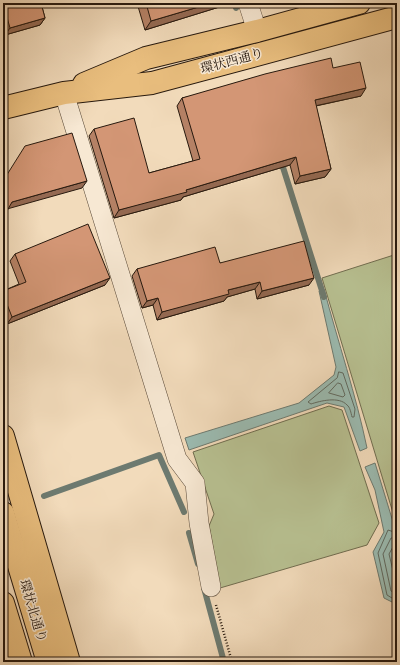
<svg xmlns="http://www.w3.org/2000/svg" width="400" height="665" viewBox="0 0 400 665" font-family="Cardo,'Noto Serif JP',serif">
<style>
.green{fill:#b8c192;stroke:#706d50}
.water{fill:#9bbbb1;stroke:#6d7a70}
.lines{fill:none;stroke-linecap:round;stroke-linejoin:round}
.shore{stroke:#616a60;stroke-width:1}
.stream{stroke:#6d7a70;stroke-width:6}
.street-casing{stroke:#5a4a39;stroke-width:20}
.highway-casing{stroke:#27190e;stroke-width:24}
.path{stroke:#27190e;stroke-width:2.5;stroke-dasharray:1 2;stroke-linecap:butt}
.street{stroke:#f7e8d3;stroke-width:19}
.highway{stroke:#e9be7e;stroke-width:22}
.wall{fill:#b58165;stroke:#27190e}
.shaded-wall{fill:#946952;stroke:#27190e}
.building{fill:#d39675;stroke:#27190e}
.labels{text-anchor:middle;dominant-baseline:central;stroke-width:3;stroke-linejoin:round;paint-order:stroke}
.street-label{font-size:13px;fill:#27190e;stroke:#f7e8d3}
</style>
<rect width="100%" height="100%" fill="#f2dbbb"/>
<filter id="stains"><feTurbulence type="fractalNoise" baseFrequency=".005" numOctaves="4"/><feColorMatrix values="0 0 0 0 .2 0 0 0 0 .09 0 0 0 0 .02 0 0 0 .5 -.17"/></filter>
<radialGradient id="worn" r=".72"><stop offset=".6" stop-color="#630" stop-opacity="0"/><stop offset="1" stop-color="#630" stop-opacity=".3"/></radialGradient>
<g class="green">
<polygon points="397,254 397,526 322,278"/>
<polygon points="329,406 342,410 379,523 367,545 220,588 209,526 214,514 193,452"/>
</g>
<g class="water">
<path d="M324,289C338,342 356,395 367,448L360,451L344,407L327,403L189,450L185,438L299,403L334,375L336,367L319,291Z"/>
<polygon points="375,463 397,535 397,609 394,603 384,598 373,552 384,532 375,490 365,467"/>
</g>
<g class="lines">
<g class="shore">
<path d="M339,372L343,373L355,409L354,417H352C351,413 350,407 347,405C339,396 320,401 311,404L308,402L337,378Z"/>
<polygon points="338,383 341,384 345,395 343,397 329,393"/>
<polyline points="397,533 388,530 378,553 387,595 397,601"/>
<polyline points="397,538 391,538 383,554 391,591 397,594"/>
<polyline points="397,544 394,545 389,554 397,587"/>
</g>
<g class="stream">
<polyline points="235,3 236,8"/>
<polyline points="281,161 324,297"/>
<polyline points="44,496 159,455 184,512"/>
<polyline points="189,533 198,564"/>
<polyline points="204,588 224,662"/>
</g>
<defs>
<g id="street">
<polyline points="248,3 257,31"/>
<polyline points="64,93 177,459 195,483 199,523 211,587"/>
</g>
<g id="highway">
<polyline points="84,84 146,58 257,31 359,3"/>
<polyline points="3,108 64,93 152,83 397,17"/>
<polyline points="3,436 69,662"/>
<polyline points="3,513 48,662"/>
<polyline points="3,603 21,662"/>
</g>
</defs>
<use href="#street" class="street-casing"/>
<use href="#highway" class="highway-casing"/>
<polyline class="path" points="216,605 232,662"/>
<use href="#street" class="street"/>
<use href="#highway" class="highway"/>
</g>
<g class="wall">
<polygon points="3,3 41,3 45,18 40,25 5,35 3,28"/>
<polygon points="137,3 230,3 229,4 145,30"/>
<polygon points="333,68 361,96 316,106 331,169 325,177 295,184 290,165 183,197 181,200 114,218 89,136 94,129 149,173 193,161 177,106 182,98"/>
<polygon points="15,254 105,285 7,324 3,313 3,291 19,284 10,261"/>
<polygon points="220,263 309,285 257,299 255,289 227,297 224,301 157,320 153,305 142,308 132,276 137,269"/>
</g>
<g class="shaded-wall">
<polygon points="212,3 230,3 229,4 145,30 151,21"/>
<polygon points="45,18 40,25 5,35 10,28"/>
<polygon points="366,88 361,96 310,107 315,100"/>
<polygon points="296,157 290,165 183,197 181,200 114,218 119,210"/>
<polygon points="331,169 325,177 295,184 300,176"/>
<polygon points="87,181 82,188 7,209 12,202"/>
<polygon points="110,278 105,285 7,324 12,317"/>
<polygon points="314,278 309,285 257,299 262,291"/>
<polygon points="260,282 255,289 227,297 224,301 157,320 162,312 228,290"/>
<polygon points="158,298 153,305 142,308 147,301"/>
</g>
<g class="building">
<polygon points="3,3 41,3 45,18 10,28"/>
<polygon points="146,3 212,3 151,21"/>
<polygon points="331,58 333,68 360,62 366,88 315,100 331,169 300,176 296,157 186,190 187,192 119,210 94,129 134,118 149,173 200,159 182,98 265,74"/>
<polygon points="72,133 87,181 12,202 3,218 3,181 25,146"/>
<polygon points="88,224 110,278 12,317 3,294 3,291 26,282 15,254"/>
<polygon points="304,241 314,278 262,291 260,282 228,290 229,294 162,312 158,298 147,301 137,269 215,247 220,263"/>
</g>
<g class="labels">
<g class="street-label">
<text transform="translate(232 61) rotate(-15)">環状西通り</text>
<text transform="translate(33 611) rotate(73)">環状北通り</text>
</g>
</g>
<rect width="400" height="665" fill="none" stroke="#f2dbbb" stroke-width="16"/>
<rect x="4" y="4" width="392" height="657" fill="none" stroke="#27190e" stroke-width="2"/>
<rect x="8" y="8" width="384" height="649" fill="none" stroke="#27190e"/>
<rect width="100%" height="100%" filter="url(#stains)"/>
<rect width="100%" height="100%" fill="url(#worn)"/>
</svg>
